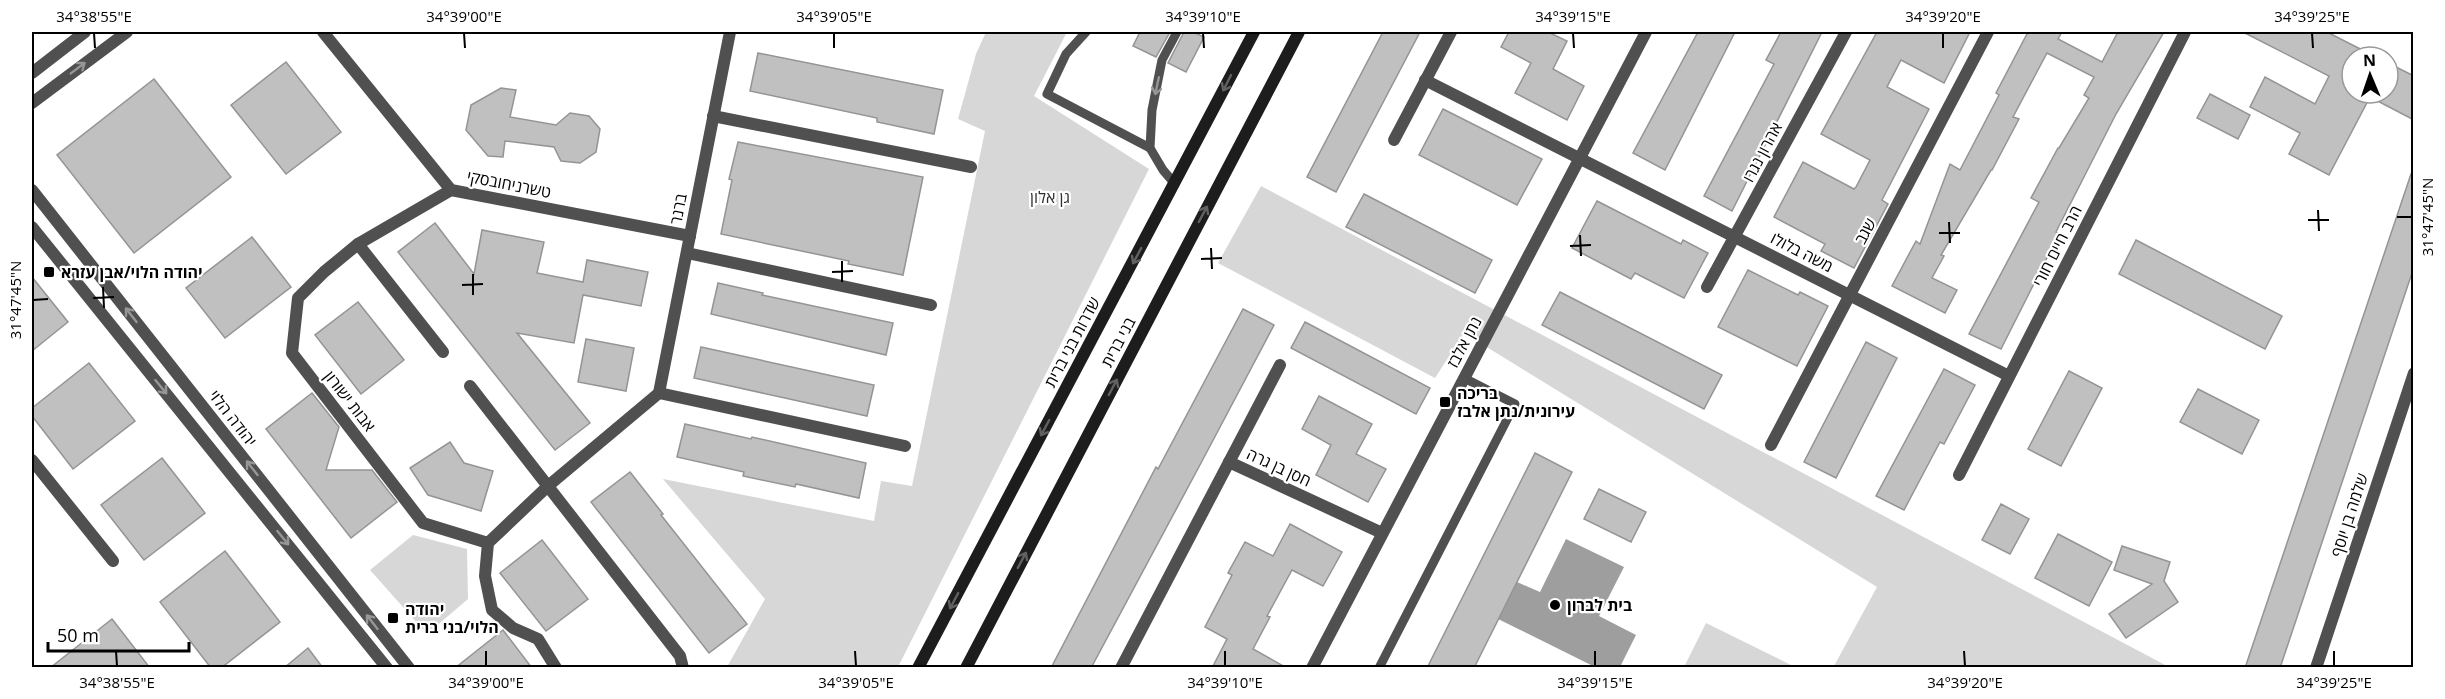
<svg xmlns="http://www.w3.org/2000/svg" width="2445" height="699" viewBox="0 0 2445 699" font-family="'Open Sans','Noto Sans Hebrew',sans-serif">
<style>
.green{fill:#d7d7d7}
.water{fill:#9e9e9e}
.building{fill:#c0c0c0;stroke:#949494;stroke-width:1.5}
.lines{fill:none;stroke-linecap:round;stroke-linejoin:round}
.service{stroke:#505050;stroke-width:9}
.minor{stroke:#505050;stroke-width:12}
.tertiary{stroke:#505050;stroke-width:12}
.secondary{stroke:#1d1d1d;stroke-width:12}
.oneway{stroke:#969696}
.oneway2{stroke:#616161}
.ticks{fill:none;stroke:#000;stroke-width:2}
.poi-dot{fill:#000;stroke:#fff;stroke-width:2}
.labels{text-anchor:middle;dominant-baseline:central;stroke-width:4.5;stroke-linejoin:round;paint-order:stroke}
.street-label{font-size:16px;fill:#000;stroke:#fff}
.park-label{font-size:16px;fill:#2e2e2e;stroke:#fff}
.poi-label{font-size:16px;font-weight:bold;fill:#000;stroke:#fff;text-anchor:start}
.neatline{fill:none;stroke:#000;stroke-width:2}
.ticks-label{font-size:15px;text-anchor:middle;fill:#000}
</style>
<rect width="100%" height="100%" fill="#fff"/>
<g class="green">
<polygon points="986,32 1067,32 1034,96 1149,169 898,667 727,667 765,599 663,479 874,521 881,481 912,486 985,131 958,119 976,54"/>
<polygon points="1261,186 2169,667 1834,666 1877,587 1464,333 1435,378 1218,263"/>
<polygon points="413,535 467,549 468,599 427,634 370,570"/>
<polygon points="1706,623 1795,667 1684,667"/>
</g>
<polygon class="water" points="1566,539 1624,567 1599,616 1636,635 1620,667 1595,667 1498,619 1517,582 1540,592"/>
<g class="building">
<polygon points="1140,32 1170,32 1156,57 1133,46"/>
<polygon points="1184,32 1193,32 1204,37 1186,72 1168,63"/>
<polygon points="1383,32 1420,32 1336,192 1307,177"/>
<polygon points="1509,32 1548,32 1567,41 1553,69 1584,86 1567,120 1515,93 1531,63 1501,47"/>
<polygon points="1698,32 1735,32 1665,170 1633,153"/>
<polygon points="1781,32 1822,32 1732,211 1704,196 1774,64 1766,60"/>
<polygon points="1877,32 1970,32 1944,83 1901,60 1887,87 1929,109 1882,200 1888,204 1854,268 1821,251 1825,244 1774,217 1803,162 1854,189 1856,187 1870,160 1821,134"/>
<polygon points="2028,32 2062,32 2058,39 2102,62 2118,32 2164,32 2116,114 2056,232 2059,234 2001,349 1969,334 2039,202 2031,198 2058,148 2059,148 2089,98 2084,95 2094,77 2047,53 2013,117 2019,119 1992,170 1991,170 1941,255 1944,256 1932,278 1957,290 1945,313 1892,286 1916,241 1920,244 1950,164 1960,170 1999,95 1996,93"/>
<polygon points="2243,32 2327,32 2376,57 2352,57 2352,93 2388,93 2388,63 2414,76 2414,120 2370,97 2329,175 2289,154 2300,133 2250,107 2265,77 2315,104 2329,76"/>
<polygon points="758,53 943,90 934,134 877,122 877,118 750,91"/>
<polygon points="286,62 341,132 286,174 231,105"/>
<polygon points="154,79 231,177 134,253 57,155"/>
<polygon points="501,88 516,90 510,117 556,125 570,113 589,116 600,129 596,152 580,163 561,161 554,147 505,141 503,157 488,156 466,130 471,105"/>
<polygon points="2210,94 2250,115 2238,139 2197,118"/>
<polygon points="1443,109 1542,159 1517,205 1419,155"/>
<polygon points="738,142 923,177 903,275 848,264 849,261 721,234 732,180 729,179"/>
<polygon points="2411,174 2414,175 2414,267 2280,668 2245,668"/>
<polygon points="1364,194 1492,260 1475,293 1346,227"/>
<polygon points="1597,201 1681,244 1683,240 1708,253 1684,298 1635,273 1631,279 1572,248"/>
<polygon points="435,223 474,274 482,230 544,242 537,273 583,282 587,260 648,272 641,306 583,295 574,343 517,333 590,423 555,450 398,252"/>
<polygon points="252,237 291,287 225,338 186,288"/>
<polygon points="2136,240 2282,316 2265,349 2119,274"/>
<polygon points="1748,270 1798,295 1800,292 1828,306 1797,366 1718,327"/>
<polygon points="32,277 68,322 32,351"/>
<polygon points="718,283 763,293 762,295 893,323 886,355 711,314"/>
<polygon points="1560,292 1722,375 1704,409 1542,325"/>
<polygon points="358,302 404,360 361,394 315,335"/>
<polygon points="1243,309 1274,325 1201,463 1091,668 1051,668 1156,467 1158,469"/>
<polygon points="1305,322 1430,388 1416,414 1291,348"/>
<polygon points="586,339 634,348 626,391 578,382"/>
<polygon points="1866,342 1897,358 1836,478 1804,462"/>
<polygon points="701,347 874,385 867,416 694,378"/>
<polygon points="89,363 135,421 73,469 32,416 32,408"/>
<polygon points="1944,369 1975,385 1944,444 1940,442 1904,510 1876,496"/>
<polygon points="2069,371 2102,388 2061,466 2028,449"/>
<polygon points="2198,389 2259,420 2242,454 2180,422"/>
<polygon points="312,393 339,427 326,470 372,470 397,502 351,538 266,429"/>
<polygon points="1319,396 1372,424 1356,454 1386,469 1368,502 1316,475 1331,445 1302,429"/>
<polygon points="685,424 751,439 752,437 866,463 859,498 796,484 795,487 743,476 744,472 677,457"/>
<polygon points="450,442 464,463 493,471 481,511 428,495 410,468"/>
<polygon points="1535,453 1572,472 1474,668 1427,668"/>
<polygon points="162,458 205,513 144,560 101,505"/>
<polygon points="630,472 663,514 661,515 747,624 709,653 591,502"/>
<polygon points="1599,489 1646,512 1631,542 1584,519"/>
<polygon points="2001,504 2029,519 2010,554 1982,540"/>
<polygon points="1290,524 1342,552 1323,586 1292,570 1267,616 1270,617 1253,649 1287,668 1212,668 1227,639 1205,627 1232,575 1228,573 1245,542 1273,556"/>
<polygon points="2058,534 2112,562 2089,606 2035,578"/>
<polygon points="542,540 588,599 546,631 500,573"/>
<polygon points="2122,546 2170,562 2164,581 2178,602 2126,638 2109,614 2152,584 2114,570"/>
<polygon points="225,551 280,622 221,668 211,668 160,602"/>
<polygon points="112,619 150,668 50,668"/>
<polygon points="503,630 532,668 455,668"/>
<polygon points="308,648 323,668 284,668"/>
</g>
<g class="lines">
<g class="service">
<polyline points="1086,32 1066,54 1047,94 1150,148"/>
<polyline points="1175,184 1163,170 1150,148 1152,110 1162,60 1177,32"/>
<polyline points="1379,668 1515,404 1464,378"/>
</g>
<g class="minor">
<polyline points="323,32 451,190 690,236"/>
<polyline points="1425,80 2009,376"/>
<polyline points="713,116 971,167"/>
<polyline points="1394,140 1451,32"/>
<polyline points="451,190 358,244 324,272 298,298 292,353 423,523 488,543"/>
<polyline points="358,244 443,352"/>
<polyline points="687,253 931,305"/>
<polyline points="1707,287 1846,32"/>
<polyline points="470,386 680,656 683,668"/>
<polyline points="659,393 730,32"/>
<polyline points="659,393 905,446"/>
<polyline points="1771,445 1988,32"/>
<polyline points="32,460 113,561"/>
<polyline points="1229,462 1382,533"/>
<polyline points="1959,475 2185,32"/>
<polyline points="556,668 538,639 513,628 492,610 485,576 488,543 548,486 659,393"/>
<polyline points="1121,668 1280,365"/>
<polyline points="1312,668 1646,32"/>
</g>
<g class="tertiary">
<polyline points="32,73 85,32"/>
<polyline points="32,103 127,32"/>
<polyline points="32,190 409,668"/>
<polyline points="32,227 387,668"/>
<polyline points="2316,668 2414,373"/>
</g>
<g class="secondary">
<polyline points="918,668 1254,32"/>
<polyline points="966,668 1299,32"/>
</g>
</g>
<defs><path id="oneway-shaft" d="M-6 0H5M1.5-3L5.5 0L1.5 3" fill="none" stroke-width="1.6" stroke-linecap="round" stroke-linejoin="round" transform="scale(1.5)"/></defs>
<g class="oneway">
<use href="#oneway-shaft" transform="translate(78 68) rotate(-37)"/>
<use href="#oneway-shaft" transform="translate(1157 86) rotate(102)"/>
<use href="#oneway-shaft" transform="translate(131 315) rotate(-128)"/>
<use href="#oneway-shaft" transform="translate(161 387) rotate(51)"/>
<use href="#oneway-shaft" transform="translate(252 468) rotate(-128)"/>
<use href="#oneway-shaft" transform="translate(283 538) rotate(51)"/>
<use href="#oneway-shaft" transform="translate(372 622) rotate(-128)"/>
</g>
<g class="oneway2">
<use href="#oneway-shaft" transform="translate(1227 83) rotate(117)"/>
<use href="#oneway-shaft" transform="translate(1203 214) rotate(-62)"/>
<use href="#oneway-shaft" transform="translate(1137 256) rotate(118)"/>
<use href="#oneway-shaft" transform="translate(1113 387) rotate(-62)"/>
<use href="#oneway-shaft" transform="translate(1045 428) rotate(118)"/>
<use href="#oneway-shaft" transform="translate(1022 560) rotate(-62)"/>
<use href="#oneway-shaft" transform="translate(954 601) rotate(118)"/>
</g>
<path class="ticks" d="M94,33L95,48M464,33L465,48M834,33V48M1203,33L1204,48M1573,33L1574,48M1943,33V48M2312,33L2313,48M2318,210L2319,231M2397,217H2412M2308,220H2329M1949,222L1950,243M1939,233H1960M1580,235L1581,256M1570,246L1591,245M1211,248L1212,269M1201,259L1222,258M842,261V282M832,272L853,271M473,274V295M462,285L483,284M103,287L104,308M93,298L114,297M33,300L48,299M116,651L117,666M486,651V666M855,651L856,666M1225,651V666M1595,651V666M1964,651L1965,666M2334,651V666"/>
<g class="poi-dot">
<rect x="43" y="266" width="12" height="12" rx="3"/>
<rect x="1439" y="396" width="12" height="12" rx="3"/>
<circle cx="1555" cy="605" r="6"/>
<rect x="387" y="612" width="12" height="12" rx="3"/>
</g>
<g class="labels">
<g class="street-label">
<text transform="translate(1762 152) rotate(-62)">אהרון נגרו</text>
<text transform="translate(509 184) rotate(11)">טשרניחובסקי</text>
<text transform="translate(678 209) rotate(-79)">ברנר</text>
<text transform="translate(1865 231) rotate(-62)">שגב</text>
<text transform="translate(2057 246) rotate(-63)">הרב חיים חורי</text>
<text transform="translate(1802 252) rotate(27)">משה בלולו</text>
<text transform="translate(1072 342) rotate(-62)">שדרות בני ברית</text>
<text transform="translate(1118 342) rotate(-62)">בני ברית</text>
<text transform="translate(1464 342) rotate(-62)">נתן אלבז</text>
<text transform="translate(350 401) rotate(52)">אבות ישורון</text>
<text transform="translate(233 418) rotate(52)">יהודה הלוי</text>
<text transform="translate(1279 467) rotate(25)">חסן בן גרה</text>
<text transform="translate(2349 515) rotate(-72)">שלמה בן יוסף</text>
</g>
<g class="park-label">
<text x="1050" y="197">גן אלון</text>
</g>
<g class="poi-label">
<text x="61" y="272">יהודה הלוי/אבן עזרא</text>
<text x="1457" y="393">בריכה<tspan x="1457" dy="18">עירונית/נתן אלבז</tspan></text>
<text x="1567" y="605">בית לברון</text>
<text x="405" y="609">יהודה<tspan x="405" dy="18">הלוי/בני ברית</tspan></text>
</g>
</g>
<rect width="2445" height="699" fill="none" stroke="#ffffff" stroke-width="66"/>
<g transform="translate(2370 75) rotate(358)"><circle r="28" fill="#ffffff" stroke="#999999" stroke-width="1.5"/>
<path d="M0-4.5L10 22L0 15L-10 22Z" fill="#000000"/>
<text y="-9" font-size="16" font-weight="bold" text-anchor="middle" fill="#000000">N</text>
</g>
<path d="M48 642v9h141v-9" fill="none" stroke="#000000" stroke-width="3"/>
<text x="57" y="642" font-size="18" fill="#000000" stroke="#ffffff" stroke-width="4.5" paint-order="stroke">50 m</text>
<rect x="33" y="33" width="2379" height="633" class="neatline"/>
<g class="ticks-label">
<text x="94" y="22">34°38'55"E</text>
<text x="464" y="22">34°39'00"E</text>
<text x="834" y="22">34°39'05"E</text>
<text x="1203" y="22">34°39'10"E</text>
<text x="1573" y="22">34°39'15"E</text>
<text x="1943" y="22">34°39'20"E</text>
<text x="2312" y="22">34°39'25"E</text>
<text transform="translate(2428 217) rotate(-90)" y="5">31°47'45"N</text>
<text transform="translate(16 300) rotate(-90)" y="5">31°47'45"N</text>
<text x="117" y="688">34°38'55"E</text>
<text x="486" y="688">34°39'00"E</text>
<text x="856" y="688">34°39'05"E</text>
<text x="1225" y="688">34°39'10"E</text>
<text x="1595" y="688">34°39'15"E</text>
<text x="1965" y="688">34°39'20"E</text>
<text x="2334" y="688">34°39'25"E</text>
</g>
</svg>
